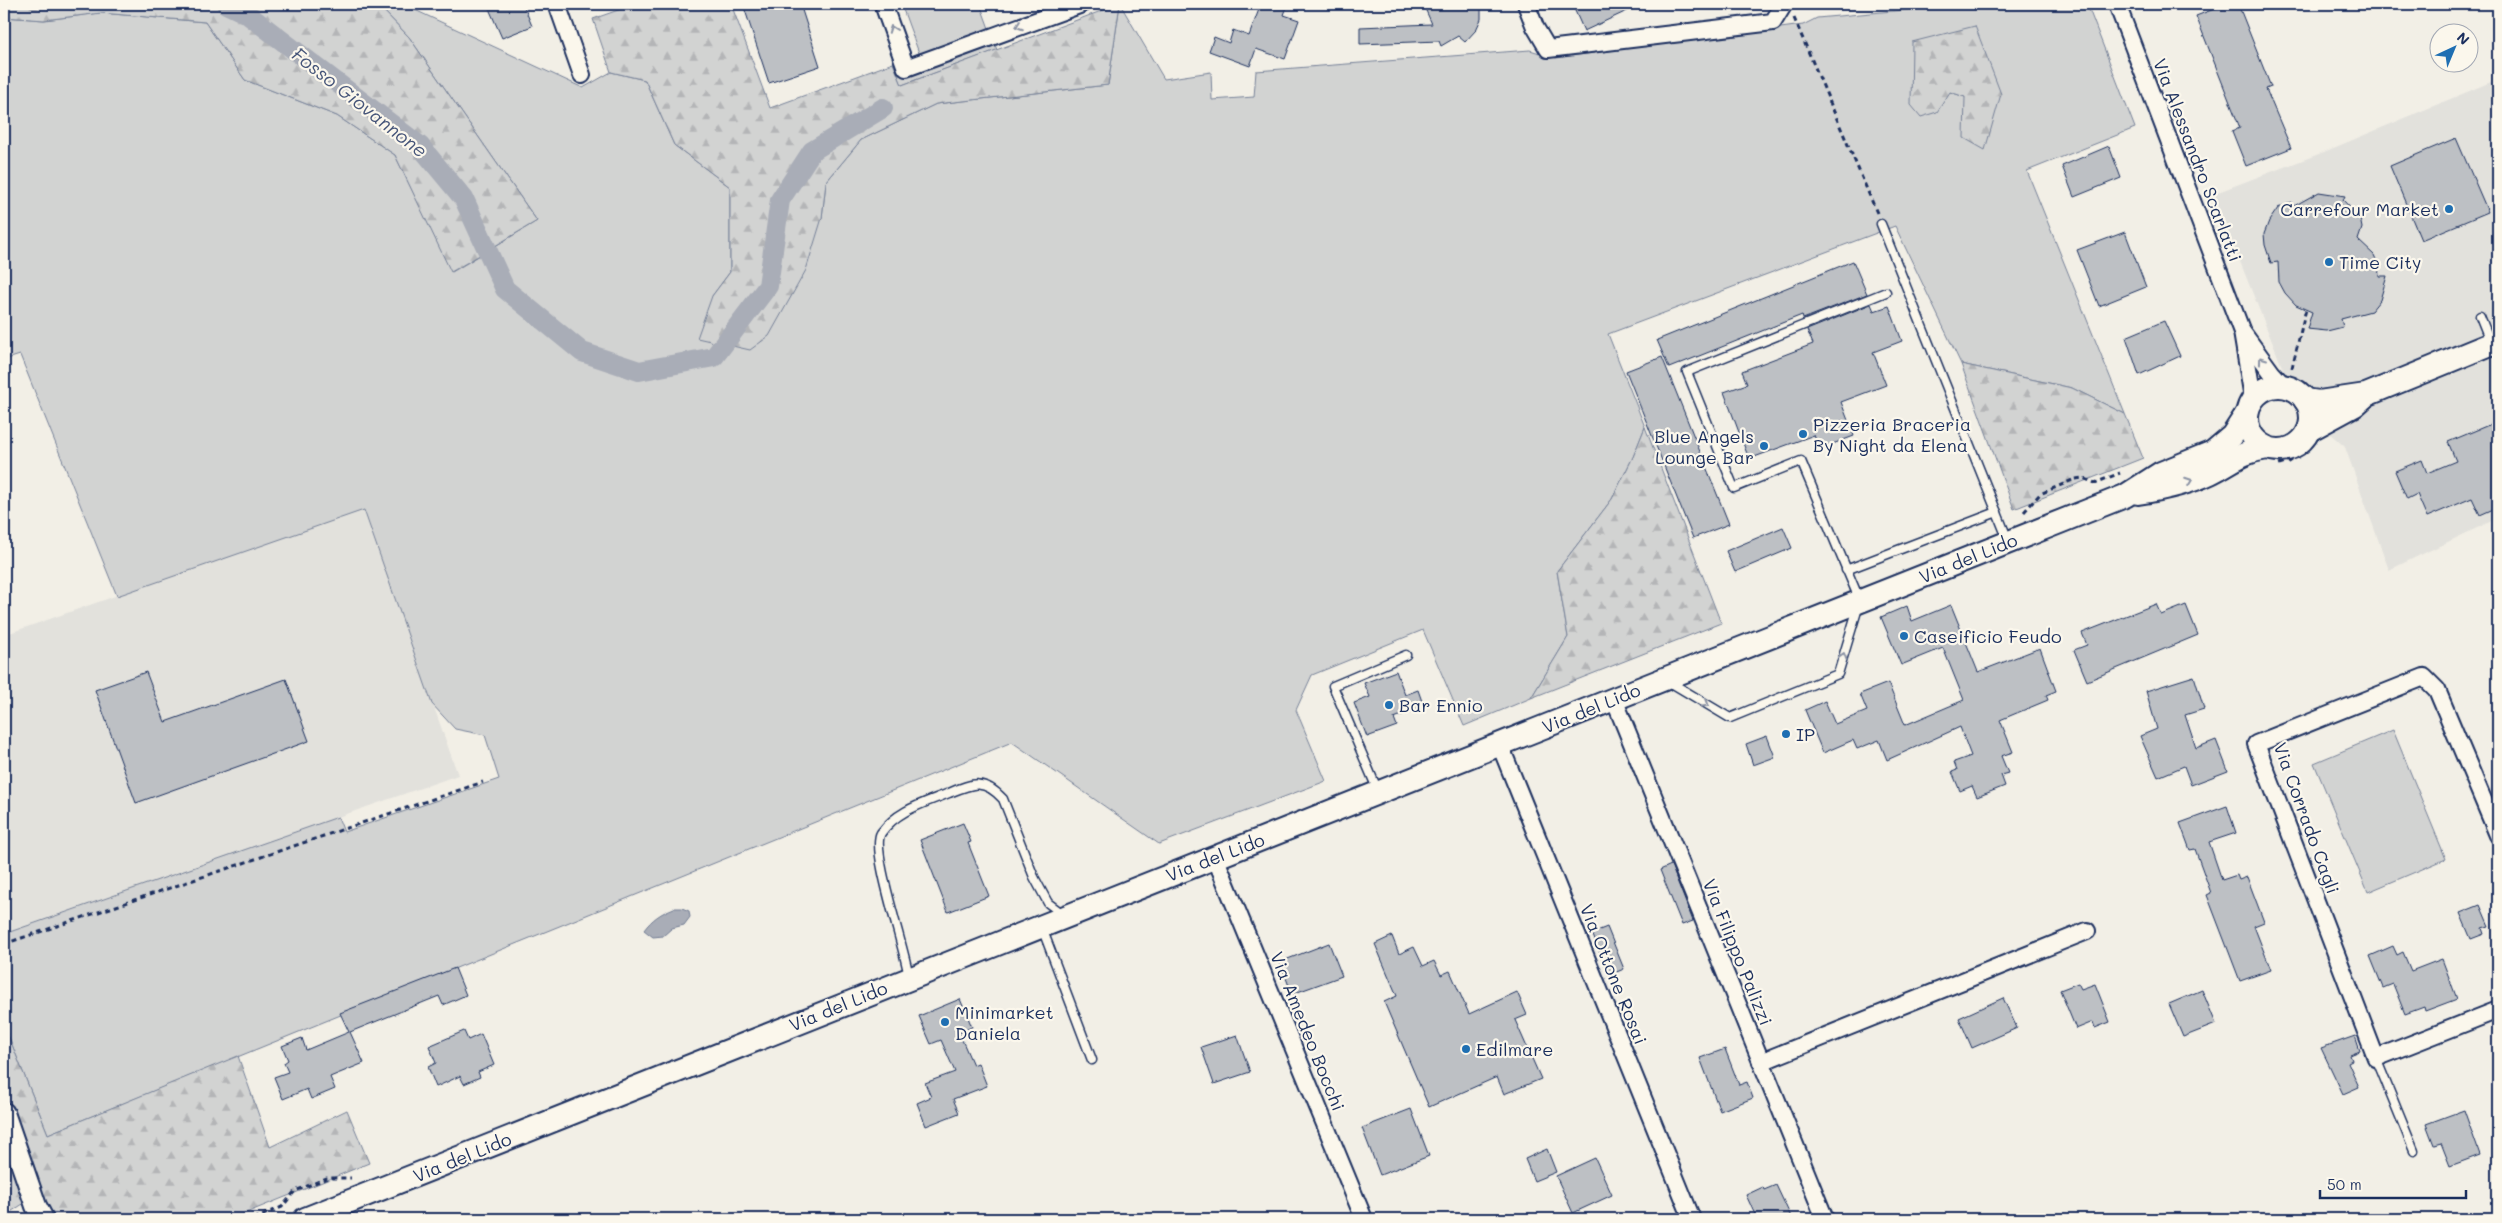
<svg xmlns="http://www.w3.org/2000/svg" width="2502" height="1223" viewBox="0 0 2502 1223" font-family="Mali,sans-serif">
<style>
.built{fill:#e2e1dc}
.green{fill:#d2d3d2;stroke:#768198;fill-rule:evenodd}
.forest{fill:url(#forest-firs);stroke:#768198}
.water{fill:#a9adb7;stroke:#707b93}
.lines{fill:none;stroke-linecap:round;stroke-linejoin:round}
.canal{stroke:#a9adb7;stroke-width:20}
.building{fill:#bdc0c4;stroke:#1b2f5e}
.service-casing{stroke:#1b2f5e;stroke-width:11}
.minor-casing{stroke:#1b2f5e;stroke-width:20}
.tertiary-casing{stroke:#1b2f5e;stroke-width:24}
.secondary-casing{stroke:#1b2f5e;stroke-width:26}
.path{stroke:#1b2f5e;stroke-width:3;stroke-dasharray:5 4;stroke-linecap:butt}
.service{stroke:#fbf7ec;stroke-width:8}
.minor{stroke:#fbf7ec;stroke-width:16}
.tertiary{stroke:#fbf7ec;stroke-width:20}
.secondary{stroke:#fbf7ec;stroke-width:22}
.oneway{stroke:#8b93a5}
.poi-dot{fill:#1f6fb2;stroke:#fbf7ec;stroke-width:2}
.labels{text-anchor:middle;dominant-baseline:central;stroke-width:4.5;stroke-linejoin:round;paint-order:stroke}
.street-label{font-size:18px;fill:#1b2f5e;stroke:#fbf7ec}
.poi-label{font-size:18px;fill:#1b2f5e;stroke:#fbf7ec;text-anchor:start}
.water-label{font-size:19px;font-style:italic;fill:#465579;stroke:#fbf7ec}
</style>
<defs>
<pattern id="forest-firs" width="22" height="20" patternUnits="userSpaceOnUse" patternTransform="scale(1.25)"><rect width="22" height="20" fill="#d2d3d2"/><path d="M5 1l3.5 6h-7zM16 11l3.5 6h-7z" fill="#b4b5b7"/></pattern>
</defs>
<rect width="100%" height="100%" fill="#f2efe6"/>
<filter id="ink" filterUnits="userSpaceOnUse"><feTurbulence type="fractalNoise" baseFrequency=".02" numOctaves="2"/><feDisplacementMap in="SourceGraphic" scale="10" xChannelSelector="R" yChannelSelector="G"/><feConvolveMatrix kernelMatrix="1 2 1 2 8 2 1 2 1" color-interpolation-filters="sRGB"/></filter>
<g filter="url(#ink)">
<g class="built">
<polygon points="2498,79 2498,518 2389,570 2345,447 2297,404 2213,194 2324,152"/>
<polygon points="364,509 458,775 4,934 4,635"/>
</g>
<g class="green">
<path d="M377,4H402L583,88L611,72L645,80L674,145L730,187V272L712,296L822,218L826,182L861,140L936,104L1108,85L1120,4L1164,79L1211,72L1212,100L1254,97L1256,71L1530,50L1556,58L1803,25L1817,18L1969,4H2087L2135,128L2027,171L2125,414L2072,388L1961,364L1895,226L1608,334L1645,427L1633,457L1612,499L1557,571L1568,637L1531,698L1464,726L1423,630L1312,675L1296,710L1326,781L1159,844L1012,742L48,1134L4,1025V934L338,817L344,832L499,779L485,735L455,729L432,704L364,510L117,596L20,355L4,360V17L44,20L101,13L205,22L245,80L337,116L395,155L452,272L537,221L409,37ZM1950,92L2001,94L1965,97Z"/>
<polygon points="901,4 980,4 997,50 902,85 893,63 919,53"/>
<polygon points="2393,730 2446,859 2368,892 2314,763"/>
</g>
<g class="forest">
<polygon points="4,4 377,4 409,37 537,221 451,272 395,155 337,116 245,80 205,22 101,13 44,20 4,17"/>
<polygon points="635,4 731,4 770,108 893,63 902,85 1120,4 1108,85 936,104 861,140 826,182 822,218 806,270 769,336 750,350 697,338 712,296 730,272 730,187 674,145 645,80 611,72 593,19"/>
<polygon points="1975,26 2001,94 1985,150 1964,138 1965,97 1950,92 1937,112 1921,117 1911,105 1912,42"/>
<polygon points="1961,364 2072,388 2125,414 2143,458 2014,509"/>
<polygon points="1645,427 1721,623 1531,698 1568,637 1557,571 1612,499 1633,457"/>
<polygon points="4,1025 48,1134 238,1056 270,1147 347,1110 369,1163 231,1219 48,1219 37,1195 9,1213 4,1202"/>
</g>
<path class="water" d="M674,908H682L689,911L690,917L684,925L672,928L663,936L653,937L644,930C652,919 661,913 674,908Z"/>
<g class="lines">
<polyline class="canal" points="226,4 247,14 420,146 464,199 505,289 582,352 639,371 714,357 768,286 780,200 812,151 883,108"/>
</g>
<g class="building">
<polygon points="487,4 523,4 532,26 502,38"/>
<polygon points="743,4 800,4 820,66 769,83"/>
<polygon points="1261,4 1288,4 1284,15 1299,20 1285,59 1256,49 1250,66 1209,51 1214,37 1229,43 1233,30 1249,36"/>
<polygon points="1423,4 1481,4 1481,19 1476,30 1465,42 1458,36 1441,46 1439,41 1360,44 1360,27 1432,24"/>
<polygon points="1572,4 1642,4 1584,31"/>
<polygon points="2227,4 2238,4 2271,87 2266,89 2291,148 2246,166 2232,131 2240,128 2196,16"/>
<polygon points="2456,138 2488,212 2421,240 2390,166"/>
<polygon points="2109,146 2121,178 2074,197 2062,166"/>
<polygon points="2319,192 2345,196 2343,200 2360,218 2362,228 2358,240 2374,255 2378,264 2379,276 2387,276 2380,300 2371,311 2341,319 2343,327 2327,331 2307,329 2312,312 2296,305 2285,293 2279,282 2278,262 2271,263 2265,245 2264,234 2269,221 2278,208 2292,202 2294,206"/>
<polygon points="2125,232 2146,287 2099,306 2077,250"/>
<polygon points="1853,261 1867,294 1803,319 1802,315 1669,368 1657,340"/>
<polygon points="1871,304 1874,311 1889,306 1902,341 1873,352 1886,385 1841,402 1854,436 1819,449 1814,435 1749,459 1724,392 1747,384 1742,371 1813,344 1807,330"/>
<polygon points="2164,321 2180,356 2139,375 2126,337"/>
<polygon points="1662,357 1729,524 1693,538 1626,371"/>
<polygon points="2491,424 2498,442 2498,507 2480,515 2472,498 2427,517 2417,494 2407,499 2395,471 2422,460 2427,473 2456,461 2448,442"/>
<polygon points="1783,527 1792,548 1735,572 1726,551"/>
<polygon points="2156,604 2161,615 2186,605 2198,635 2087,681 2074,650 2087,645 2082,633"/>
<polygon points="1951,605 1978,672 2040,648 2056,691 2046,695 2048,700 2000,720 2013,752 2001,756 2008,773 2001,775 2005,786 1977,797 1972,786 1960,791 1952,772 1957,770 1954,762 1971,756 1960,727 1887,760 1879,740 1857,749 1853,740 1823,753 1805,710 1825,701 1835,724 1867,711 1860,694 1888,683 1905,725 1964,700 1943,648 1901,665 1881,617 1907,606 1912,621"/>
<polygon points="1396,671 1405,695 1418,690 1424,707 1394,718 1397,726 1367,737 1354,703 1370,697 1364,683"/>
<polygon points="146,672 165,722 286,679 309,741 136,803 95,690"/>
<polygon points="2194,676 2204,709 2185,715 2196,748 2216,740 2228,771 2191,785 2184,766 2158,777 2140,736 2157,729 2146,691"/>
<polygon points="1767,736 1775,757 1753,765 1746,744"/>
<polygon points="2227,806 2236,833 2209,842 2222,880 2237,875 2239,880 2247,877 2264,922 2254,926 2271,970 2240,981 2207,895 2211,893 2195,849 2190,850 2180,823"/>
<polygon points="963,823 971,842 968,843 989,896 948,912 920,840"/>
<polygon points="1671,865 1693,921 1682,925 1660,870"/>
<polygon points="2480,905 2489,926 2482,928 2484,934 2471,939 2460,913"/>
<polygon points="1607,927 1624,969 1609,975 1592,933"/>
<polygon points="1392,936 1399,954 1414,947 1423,966 1434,961 1441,975 1450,971 1469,1014 1517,992 1527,1015 1515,1020 1541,1079 1504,1094 1497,1077 1429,1107 1384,1002 1397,996 1375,944"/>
<polygon points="1329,943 1342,976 1292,994 1280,962"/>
<polygon points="2393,946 2397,955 2403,952 2411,971 2442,959 2457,999 2425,1011 2424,1007 2405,1014 2393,984 2383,988 2370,956"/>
<polygon points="455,968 466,995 443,1005 439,996 350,1032 364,1063 330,1077 335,1089 311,1099 307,1089 283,1099 274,1077 288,1072 284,1063 288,1060 282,1046 302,1038 306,1050 349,1032 340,1013"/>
<polygon points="2078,983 2081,989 2095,984 2110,1022 2095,1028 2093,1022 2076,1029 2060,990"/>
<polygon points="2202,990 2216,1024 2183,1037 2169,1004"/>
<polygon points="2003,998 2017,1028 1972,1048 1959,1018"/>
<polygon points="960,999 972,1027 959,1033 973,1065 978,1063 987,1086 953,1099 959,1113 926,1126 917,1103 931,1097 925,1083 955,1072 941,1040 931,1044 919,1016"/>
<polygon points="464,1031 468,1040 481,1034 494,1065 478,1072 480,1077 464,1084 460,1076 436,1087 428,1067 436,1063 429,1046"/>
<polygon points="1237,1035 1250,1072 1214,1084 1201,1047"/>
<polygon points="2355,1036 2360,1051 2350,1055 2352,1060 2348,1062 2359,1087 2343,1094 2321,1048"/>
<polygon points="1725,1049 1739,1085 1747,1082 1753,1098 1720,1111 1700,1058"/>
<polygon points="1411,1109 1429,1156 1380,1175 1362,1128"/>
<polygon points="2464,1110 2480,1155 2450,1166 2441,1143 2434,1145 2426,1124"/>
<polygon points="1547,1149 1556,1172 1534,1181 1525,1159"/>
<polygon points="1595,1158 1612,1195 1573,1213 1556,1176"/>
<polygon points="1776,1185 1792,1219 1757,1219 1746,1195 1763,1187 1764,1190"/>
</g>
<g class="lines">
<defs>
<g id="service">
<polyline points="1881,224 2008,540"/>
<polyline points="2480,316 2490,341"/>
<polyline points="1846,570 1997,512"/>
<polyline points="1668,681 1730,718 1838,674 1860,601 1801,461 1734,488 1687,372 1886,292"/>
<polyline points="1378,791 1333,686 1406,655"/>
<polyline points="1042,928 1092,1060"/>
<path d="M909,978C906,951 870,850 881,833C897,810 925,803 949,793C973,783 984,778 1003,799L1034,877L1048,903L1064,915"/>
<polyline points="2376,1058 2414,1151"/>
</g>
<g id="minor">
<polyline points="557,4 582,75"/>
<polyline points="883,4 906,68 1082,4"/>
<polyline points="1526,4 1535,27 1548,49 1773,22 1784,4"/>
<polyline points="2117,4 2242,332 2253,398"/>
<polyline points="2243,333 2272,373 2284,386"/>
<polyline points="1614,699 1825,1219"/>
<polyline points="1500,745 1692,1219"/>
<polyline points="2498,835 2437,690 2424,677 2256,744 2376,1058 2498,1010"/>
<polyline points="1215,857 1364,1219"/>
<polyline points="1761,1062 2087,931"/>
</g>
<polyline id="tertiary" points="4,1113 36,1206 43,1219"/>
<g id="secondary">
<circle cx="2279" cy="418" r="32"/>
<polyline points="2305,400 2319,402 2366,395 2498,341"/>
<polyline points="2309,430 2355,405 2364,397"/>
<path d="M2138,493C2163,489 2187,484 2210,473C2233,462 2240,452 2267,448"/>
<polyline points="305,1219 2125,496 2161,473 2213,452 2232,436 2247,413"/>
</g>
</defs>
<use href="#service" class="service-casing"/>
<use href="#minor" class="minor-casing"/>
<use href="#tertiary" class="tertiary-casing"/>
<use href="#secondary" class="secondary-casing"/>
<g class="path">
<polyline points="1794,18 1877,213"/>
<polyline points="2292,368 2306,309"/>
<polyline points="2279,465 2289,462 2307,450"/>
<polyline points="2024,512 2040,494 2075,479 2083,478 2095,483 2120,473"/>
<polyline points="4,944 483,782"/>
<polyline points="254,1219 282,1207 295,1191 327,1178 351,1178"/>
</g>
<use href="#service" class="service"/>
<use href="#minor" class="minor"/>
<use href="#tertiary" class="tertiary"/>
<use href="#secondary" class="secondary"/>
</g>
<defs><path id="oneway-chevron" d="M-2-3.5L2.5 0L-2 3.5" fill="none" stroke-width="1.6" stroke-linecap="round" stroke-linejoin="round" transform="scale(1.25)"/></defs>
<g class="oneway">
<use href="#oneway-chevron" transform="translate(1019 26) rotate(160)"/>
<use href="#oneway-chevron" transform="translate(892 29) rotate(-110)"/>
<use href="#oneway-chevron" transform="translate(2262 360) rotate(-126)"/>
<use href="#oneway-chevron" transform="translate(2189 481) rotate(-20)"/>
<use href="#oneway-chevron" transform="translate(1843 656) rotate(-73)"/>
<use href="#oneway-chevron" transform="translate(1706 704) rotate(31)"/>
</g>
</g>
<g class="poi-dot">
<circle cx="2449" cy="209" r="5"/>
<circle cx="2329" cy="262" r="5"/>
<circle cx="1803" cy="434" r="5"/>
<circle cx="1764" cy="446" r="5"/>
<circle cx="1904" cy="636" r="5"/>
<circle cx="1389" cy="705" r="5"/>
<circle cx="1786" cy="734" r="5"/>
<circle cx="945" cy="1022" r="5"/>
<circle cx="1466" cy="1049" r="5"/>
</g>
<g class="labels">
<g class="street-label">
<text transform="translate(2198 160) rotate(69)">Via Alessandro Scarlatti</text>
<text transform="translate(1968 558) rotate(-22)">Via del Lido</text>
<text transform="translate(1591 708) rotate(-22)">Via del Lido</text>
<text transform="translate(2307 818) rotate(70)">Via Corrado Cagli</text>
<text transform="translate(1215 857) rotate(-21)">Via del Lido</text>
<text transform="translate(1738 952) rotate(68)">Via Filippo Palizzi</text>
<text transform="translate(1614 974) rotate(68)">Via Ottone Rosai</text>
<text transform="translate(838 1006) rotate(-22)">Via del Lido</text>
<text transform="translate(1308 1031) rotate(68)">Via Amedeo Bocchi</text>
<text transform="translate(462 1157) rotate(-22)">Via del Lido</text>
</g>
<g class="poi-label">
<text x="2439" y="209" text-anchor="end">Carrefour Market</text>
<text x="2339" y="262">Time City</text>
<text x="1813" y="424">Pizzeria Braceria<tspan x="1813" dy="21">By Night da Elena</tspan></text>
<text x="1754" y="436" text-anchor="end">Blue Angels<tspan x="1754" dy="21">Lounge Bar</tspan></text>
<text x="1914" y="636">Caseificio Feudo</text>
<text x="1399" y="705">Bar Ennio</text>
<text x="1796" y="734">IP</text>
<text x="955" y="1012">Minimarket<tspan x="955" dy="21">Daniela</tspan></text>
<text x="1476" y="1049">Edilmare</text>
</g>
<g class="water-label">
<text transform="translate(360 102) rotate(38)">Fosso Giovannone</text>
</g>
</g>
<rect width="2502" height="1223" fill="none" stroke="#fbf7ec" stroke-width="20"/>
<rect x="10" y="10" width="2482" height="1203" fill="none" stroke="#1b2f5e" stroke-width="2" filter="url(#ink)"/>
<g transform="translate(2454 48) rotate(44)"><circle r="24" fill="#fbf7ec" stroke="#a1a7b3"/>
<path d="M0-4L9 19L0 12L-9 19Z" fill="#1f6fb2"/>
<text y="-8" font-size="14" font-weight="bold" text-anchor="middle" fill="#1b2f5e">N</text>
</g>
<path d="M2320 1190v8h146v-8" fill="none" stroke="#1b2f5e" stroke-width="2.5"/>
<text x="2327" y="1190" font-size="15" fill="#1b2f5e" stroke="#fbf7ec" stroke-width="4" paint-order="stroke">50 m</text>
</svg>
